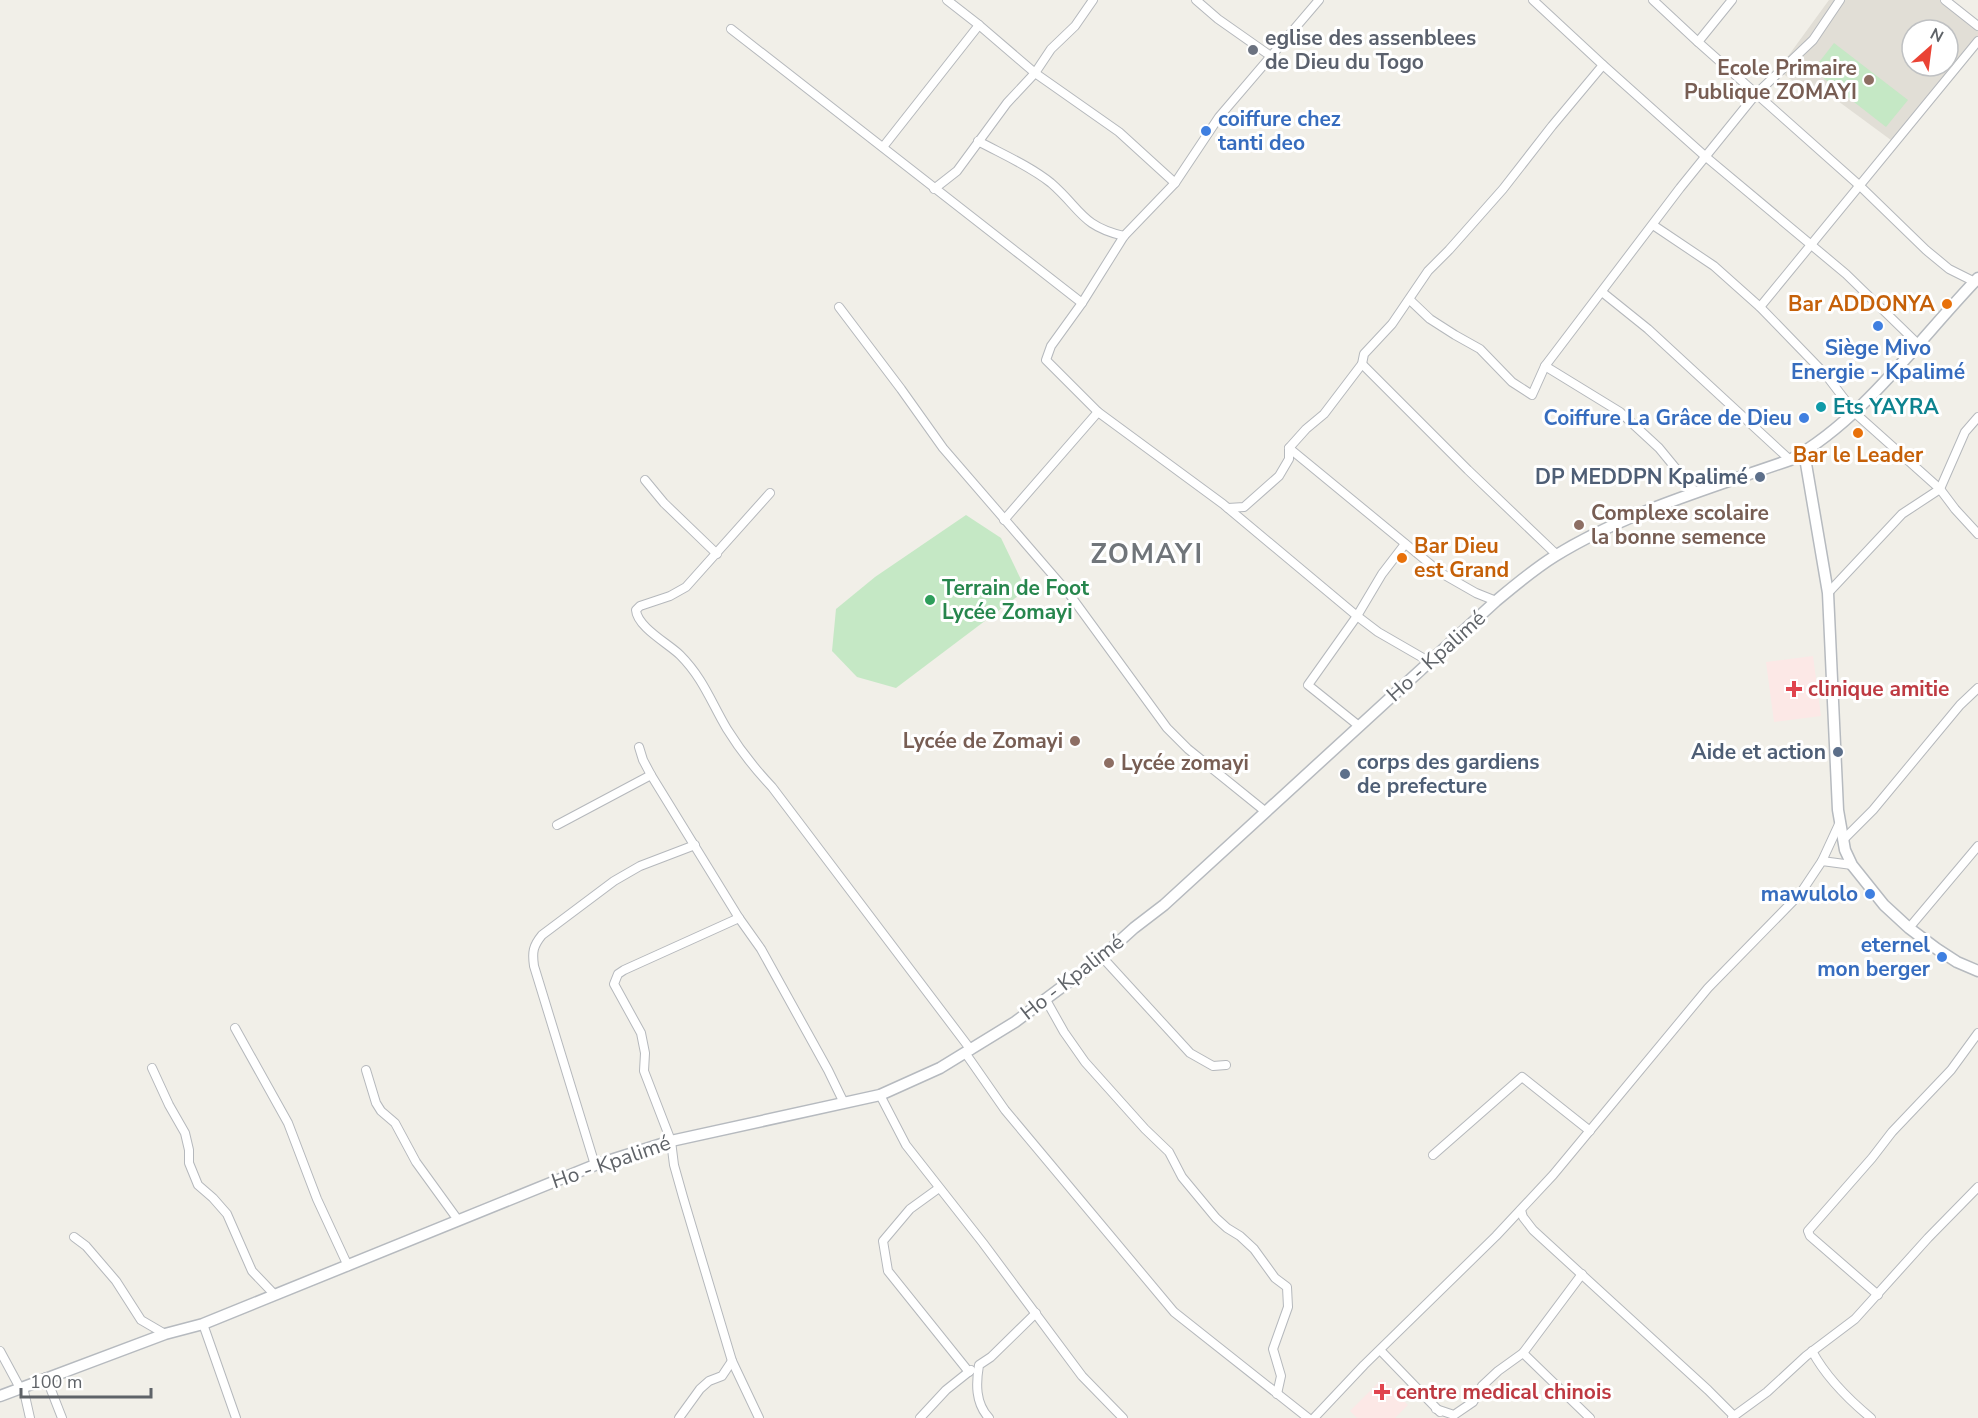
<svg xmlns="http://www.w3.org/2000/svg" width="1978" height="1418" viewBox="0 0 1978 1418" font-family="'Nunito Sans',sans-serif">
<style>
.education{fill:#e1ded6;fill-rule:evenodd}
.medical{fill:#fce8e6}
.green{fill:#c5e8c5}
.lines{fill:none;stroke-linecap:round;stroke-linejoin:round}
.street-casing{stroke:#b5b8bc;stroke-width:10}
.secondary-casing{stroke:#b6babf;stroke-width:13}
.street{stroke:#fff;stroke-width:8}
.secondary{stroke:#fff;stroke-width:10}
.worship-dot{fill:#6b7280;stroke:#fff;stroke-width:2}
.education-dot{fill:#8d6e63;stroke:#fff;stroke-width:2}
.shop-dot{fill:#3f7fe0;stroke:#fff;stroke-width:2}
.food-dot{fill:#e8710a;stroke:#fff;stroke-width:2}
.culture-dot{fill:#0f9aa8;stroke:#fff;stroke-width:2}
.service-dot{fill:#5c6f8a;stroke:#fff;stroke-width:2}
.leisure-dot{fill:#2e9e5b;stroke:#fff;stroke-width:2}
.health-dot{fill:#e0444e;stroke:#fff;stroke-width:2}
.labels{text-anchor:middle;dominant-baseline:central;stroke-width:6;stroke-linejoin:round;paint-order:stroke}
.worship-label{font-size:21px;font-weight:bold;fill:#5b616d;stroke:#fff;text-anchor:start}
.education-label{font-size:21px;font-weight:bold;fill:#785e54;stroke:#fff;text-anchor:end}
.shop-label{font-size:21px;font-weight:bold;fill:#366cbe;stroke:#fff;text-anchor:end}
.food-label{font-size:21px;font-weight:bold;fill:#c56008;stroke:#fff;text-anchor:end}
.culture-label{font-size:21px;font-weight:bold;fill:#0d838f;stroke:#fff;text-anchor:start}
.service-label{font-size:21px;font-weight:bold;fill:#4e5e75;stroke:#fff;text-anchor:end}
.leisure-label{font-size:21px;font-weight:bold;fill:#27864d;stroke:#fff;text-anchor:start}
.street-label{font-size:21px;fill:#5f6368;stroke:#fff}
.health-label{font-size:21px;font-weight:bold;fill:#be3a42;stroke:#fff;text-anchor:start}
.district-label{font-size:27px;font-weight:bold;letter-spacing:1.5px;fill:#70757a;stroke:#fff}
</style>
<rect width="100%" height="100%" fill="#f1efe8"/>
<path class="education" d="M1829,0H1943L1978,27V40L1895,143L1823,90L1817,99L1778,70ZM1912,30H1948V66H1912Z"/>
<g class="medical">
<polygon points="1813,656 1821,716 1774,722 1766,662"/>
<polygon points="1382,1379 1408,1405 1395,1418 1357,1418 1350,1411"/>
</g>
<g class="green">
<polygon points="1834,43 1908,100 1886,127 1813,70"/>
<polygon points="966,515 1001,538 1026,590 896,688 857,677 832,651 836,609 875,577"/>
</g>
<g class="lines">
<defs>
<g id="street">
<polyline points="947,0 979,25 1035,73 1119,132 1175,183"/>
<polyline points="1196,0 1218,19 1272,57"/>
<polyline points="1319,0 1219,117 1175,183 1124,236 1082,303 1051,346 1046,360 1098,412 1223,504 1357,616 1378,632 1430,662"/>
<polyline points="1533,0 1603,65 1706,157 1846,274 1918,344"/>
<polyline points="1653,0 1698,42 1860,186 1926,250 1949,269 1975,282"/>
<polyline points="1945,0 1978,26"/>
<polyline points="731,29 1082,303"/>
<polyline points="1698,42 1732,0"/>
<path d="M978,141C1002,154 1030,166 1051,183C1081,209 1081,226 1124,236"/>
<polyline points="883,147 979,25"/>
<polyline points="934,189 957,171 1007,103 1035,73 1051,49 1075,26 1093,0"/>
<polyline points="1653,225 1714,266 1760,307 1826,375 1855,413 1940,489 1955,509 1978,534"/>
<polyline points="1602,292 1648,329 1790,460"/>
<polyline points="1410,300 1430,319 1455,335 1480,349 1512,382 1532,395 1545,366 1680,188 1756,94 1813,40 1840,0"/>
<polyline points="839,307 901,389 943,448 1070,595 1167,728 1188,749 1266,812"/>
<polyline points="1760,307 1978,41"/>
<polyline points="1362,364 1468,470 1557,555"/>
<polyline points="1545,366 1620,412 1659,448 1696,493"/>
<polyline points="1289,448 1441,573 1476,593 1496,601"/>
<polyline points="645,480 664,503 717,554"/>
<path d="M770,493L686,587L670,596L640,606L636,610C637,627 669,644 680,655C703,678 711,702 727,729C740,750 755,769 772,787L971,1050"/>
<polyline points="1228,508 1244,507 1279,476 1289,459 1289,448 1306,429 1324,414 1362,364 1364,354 1392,324 1428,271 1449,250 1503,189 1552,126 1603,65"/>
<polyline points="1004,520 1098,412"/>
<polyline points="1828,593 1902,514 1940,489 1965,432 1978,417"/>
<polyline points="1359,726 1308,685 1357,616 1382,574 1405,544"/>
<polyline points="639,747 643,760 651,775 739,918 761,949 828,1070 844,1103"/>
<polyline points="557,825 651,775"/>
<polyline points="1843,840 1873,810 1960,705 1978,688"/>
<polyline points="1822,861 1840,822"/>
<polyline points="739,918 624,970 618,974 614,984 641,1033 645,1053 644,1071 671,1141 674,1165 683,1197 732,1361 759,1418"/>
<polyline points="1909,928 1978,846"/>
<polyline points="1102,957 1190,1053 1213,1066 1226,1065"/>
<polyline points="1046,1000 1064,1032 1085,1062 1145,1129 1169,1152 1182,1177 1216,1218 1227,1228 1240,1236 1254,1249 1275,1278 1287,1287 1288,1307 1273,1349 1281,1376 1277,1394"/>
<polyline points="235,1028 288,1123 317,1199 348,1266"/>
<polyline points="966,1054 1005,1110 1174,1312 1308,1418"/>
<polyline points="152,1068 169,1105 185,1133 189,1150 189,1163 198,1185 213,1198 227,1214 252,1271 274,1294"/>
<polyline points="366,1070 376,1103 381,1111 395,1123 416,1162 458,1220"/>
<polyline points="880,1095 906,1145 983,1243 1082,1376 1123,1418"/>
<polyline points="1433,1155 1522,1077 1590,1131"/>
<path d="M595,1165L534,966C532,952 533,946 542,935L614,881L640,866L695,845"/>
<polyline points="939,1188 910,1209 883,1241 888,1271 969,1372"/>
<polyline points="1521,1210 1523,1217 1533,1230 1708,1390 1734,1416 1732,1418"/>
<polyline points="74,1237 86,1246 116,1281 141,1320 165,1334"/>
<polyline points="1878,1295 1810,1236 1808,1231 1872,1158 1892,1132 1951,1070 1978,1033"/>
<polyline points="203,1324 236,1418"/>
<polyline points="0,1351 20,1388"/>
<polyline points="1381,1351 1440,1412"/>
<path d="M1812,1351C1826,1377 1848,1399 1871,1418"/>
<polyline points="1523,1353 1590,1418"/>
<polyline points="46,1377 62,1418"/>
<polyline points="23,1387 30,1418"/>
<polyline points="1436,1409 1454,1415 1473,1402 1482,1386 1498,1371 1523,1353 1582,1274"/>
<polyline points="1734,1416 1767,1392 1806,1356 1855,1319 1928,1238 1978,1187"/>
<polyline points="679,1418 700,1389 709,1381 722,1376 732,1361"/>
<polyline points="920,1418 946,1390 971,1370"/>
<path d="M989,1418C975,1403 976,1383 979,1365L991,1357L1036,1313"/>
<polyline points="1314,1418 1364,1365 1496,1236 1553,1175 1708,988 1800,894 1822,861 1852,865"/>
</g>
<g id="secondary">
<polyline points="1804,452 1828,593 1838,810 1845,850 1852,865 1884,905 1909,928 1937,949 1957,962 1978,971"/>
<path d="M0,1396L165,1334L203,1324L595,1165L671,1141L880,1095L940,1068L1015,1022L1102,957L1134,928L1164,905L1496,601C1515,585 1534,569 1555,556C1624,513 1713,487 1790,460C1863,420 1920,338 1978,278"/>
</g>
</defs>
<use href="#street" class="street-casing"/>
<use href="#secondary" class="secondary-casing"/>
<use href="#street" class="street"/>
<use href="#secondary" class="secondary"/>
</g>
<circle class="worship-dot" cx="1253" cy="50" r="6"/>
<g class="education-dot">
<circle cx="1869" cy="80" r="6"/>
<circle cx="1579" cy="525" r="6"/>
<circle cx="1075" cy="741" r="6"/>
<circle cx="1109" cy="763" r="6"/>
</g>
<g class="shop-dot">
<circle cx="1206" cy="131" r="6"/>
<circle cx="1878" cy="326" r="6"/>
<circle cx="1804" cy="418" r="6"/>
<circle cx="1870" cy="894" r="6"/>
<circle cx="1942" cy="957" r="6"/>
</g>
<g class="food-dot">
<circle cx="1947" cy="304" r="6"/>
<circle cx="1858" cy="433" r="6"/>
<circle cx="1402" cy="558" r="6"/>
</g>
<circle class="culture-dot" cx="1821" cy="407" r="6"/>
<g class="service-dot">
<circle cx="1760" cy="477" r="6"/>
<circle cx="1838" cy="752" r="6"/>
<circle cx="1345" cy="774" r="6"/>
</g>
<circle class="leisure-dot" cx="930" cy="600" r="6"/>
<g class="health-dot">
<path d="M1791 680h6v6h6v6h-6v6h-6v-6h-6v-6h6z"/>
<path d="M1379 1383h6v6h6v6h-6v6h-6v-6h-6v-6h6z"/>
</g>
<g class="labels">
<g class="worship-label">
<text x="1265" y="38">eglise des assenblees<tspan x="1265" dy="24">de Dieu du Togo</tspan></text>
</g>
<g class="education-label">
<text x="1857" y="68">Ecole Primaire<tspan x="1857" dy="24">Publique ZOMAYI</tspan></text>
<text x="1591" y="513" text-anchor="start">Complexe scolaire<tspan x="1591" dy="24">la bonne semence</tspan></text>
<text x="1063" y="741">Lycée de Zomayi</text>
<text x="1121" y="763" text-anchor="start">Lycée zomayi</text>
</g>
<g class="shop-label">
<text x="1218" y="119" text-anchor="start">coiffure chez<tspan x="1218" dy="24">tanti deo</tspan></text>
<text x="1878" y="348" text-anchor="middle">Siège Mivo<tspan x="1878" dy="24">Energie - Kpalimé</tspan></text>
<text x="1792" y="418">Coiffure La Grâce de Dieu</text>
<text x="1858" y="894">mawulolo</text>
<text x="1930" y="945">eternel<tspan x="1930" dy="24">mon berger</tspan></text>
</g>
<g class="food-label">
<text x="1935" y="304">Bar ADDONYA</text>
<text x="1858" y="455" text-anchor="middle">Bar le Leader</text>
<text x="1414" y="546" text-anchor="start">Bar Dieu<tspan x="1414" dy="24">est Grand</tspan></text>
</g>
<g class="culture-label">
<text x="1833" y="407">Ets YAYRA</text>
</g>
<g class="service-label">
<text x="1748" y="477">DP MEDDPN Kpalimé</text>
<text x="1826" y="752">Aide et action</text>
<text x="1357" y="762" text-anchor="start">corps des gardiens<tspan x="1357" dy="24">de prefecture</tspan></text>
</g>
<g class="leisure-label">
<text x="942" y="588">Terrain de Foot<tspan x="942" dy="24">Lycée Zomayi</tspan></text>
</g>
<g class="street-label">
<text transform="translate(1436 656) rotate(-42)">Ho - Kpalimé</text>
<text transform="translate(1072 977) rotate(-38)">Ho - Kpalimé</text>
<text transform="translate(611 1162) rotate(-19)">Ho - Kpalimé</text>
</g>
<g class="health-label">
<text x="1808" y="689">clinique amitie</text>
<text x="1396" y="1392">centre medical chinois</text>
</g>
<g class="district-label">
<text x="1147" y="554">ZOMAYI</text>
</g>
</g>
<g transform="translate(1930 48) rotate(28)"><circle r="28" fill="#ffffff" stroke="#bfc1c3" stroke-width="1.5"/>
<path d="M0-4.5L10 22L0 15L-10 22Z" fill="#ea4335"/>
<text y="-9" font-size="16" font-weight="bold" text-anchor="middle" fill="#5f6368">N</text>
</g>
<path d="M21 1388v9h130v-9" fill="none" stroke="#5f6368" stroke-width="3"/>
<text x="30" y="1388" font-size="18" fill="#5f6368" stroke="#ffffff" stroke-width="4.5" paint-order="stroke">100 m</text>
</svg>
